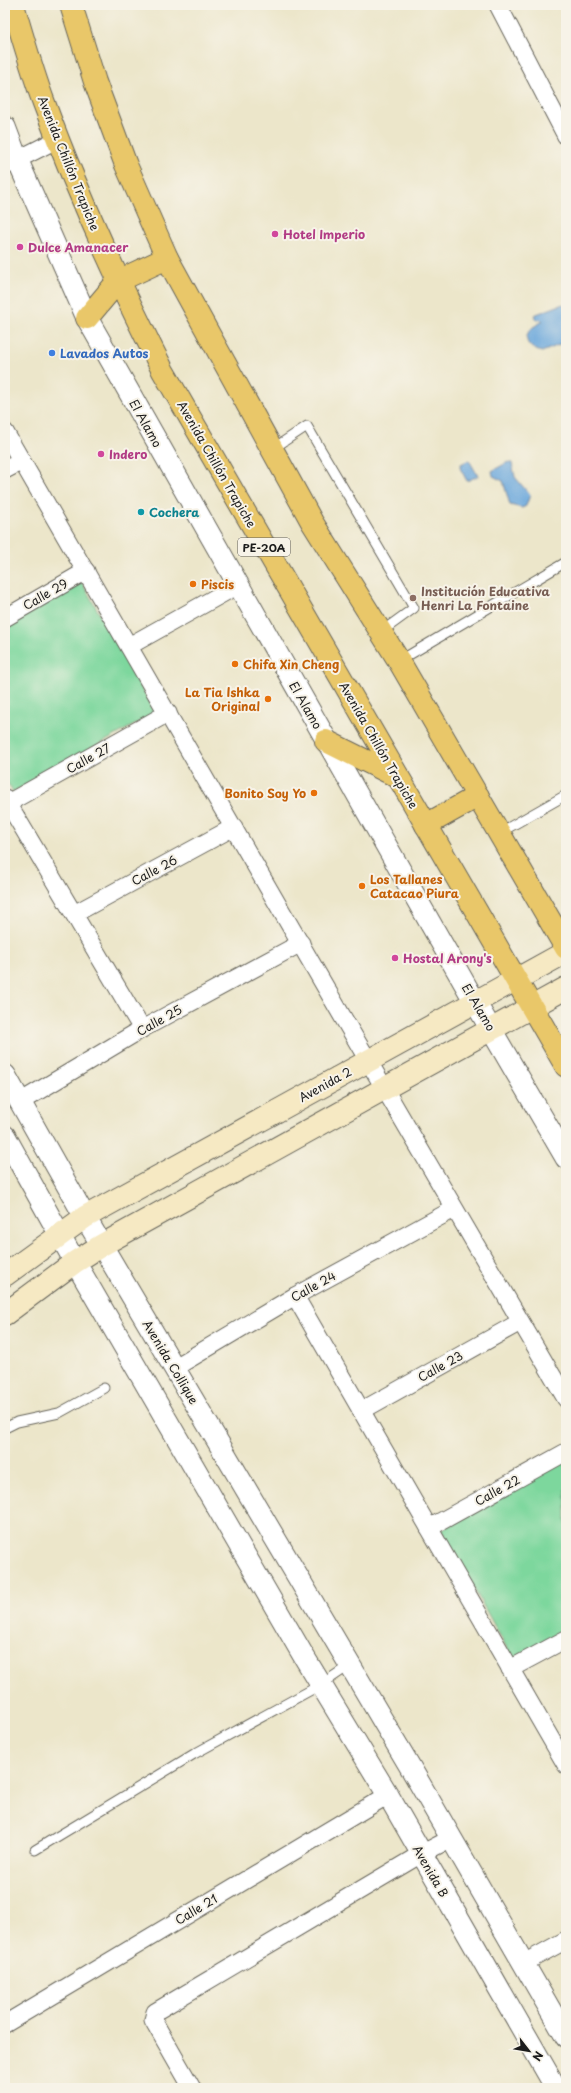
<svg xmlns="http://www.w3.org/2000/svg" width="571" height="2093" viewBox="0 0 571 2093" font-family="'Playpen Sans',sans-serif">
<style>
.green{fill:#7dd79d;stroke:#4c7a5c}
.water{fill:#6ba7dc;stroke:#44627c}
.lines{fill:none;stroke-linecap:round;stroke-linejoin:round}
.service-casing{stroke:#656359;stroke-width:11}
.minor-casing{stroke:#656359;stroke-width:19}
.tertiary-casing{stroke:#656359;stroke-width:23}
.secondary-casing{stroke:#656359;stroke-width:24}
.primary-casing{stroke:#656359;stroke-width:24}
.service{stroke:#fff;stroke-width:9}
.minor{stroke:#fff;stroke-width:17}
.tertiary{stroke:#fff;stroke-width:21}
.secondary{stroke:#f6e9c3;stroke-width:22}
.primary{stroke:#e9c769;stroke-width:22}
.hotel-dot{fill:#d1479c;stroke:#f7f3e8;stroke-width:1.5}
.shop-dot{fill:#3f7fe0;stroke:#f7f3e8;stroke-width:1.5}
.culture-dot{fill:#0f9aa8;stroke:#f7f3e8;stroke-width:1.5}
.food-dot{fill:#e8710a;stroke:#f7f3e8;stroke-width:1.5}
.education-dot{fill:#8d6e63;stroke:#f7f3e8;stroke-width:1.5}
.labels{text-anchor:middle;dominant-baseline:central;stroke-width:4;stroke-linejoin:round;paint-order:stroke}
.shield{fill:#f7f3e8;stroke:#5e5c59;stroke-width:1}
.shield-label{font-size:11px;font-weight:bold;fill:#1c1c1c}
.street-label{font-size:12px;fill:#1c1c1c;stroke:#f7f3e8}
.hotel-label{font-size:12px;font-weight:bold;fill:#b23c85;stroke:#f7f3e8;text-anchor:start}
.shop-label{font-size:12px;font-weight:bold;fill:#366cbe;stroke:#f7f3e8;text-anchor:start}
.culture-label{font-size:12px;font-weight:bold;fill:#0d838f;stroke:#f7f3e8;text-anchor:start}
.food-label{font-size:12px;font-weight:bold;fill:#c56008;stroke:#f7f3e8;text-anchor:start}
.education-label{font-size:12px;font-weight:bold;fill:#785e54;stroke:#f7f3e8;text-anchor:start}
</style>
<rect width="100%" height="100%" fill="#f7f3e8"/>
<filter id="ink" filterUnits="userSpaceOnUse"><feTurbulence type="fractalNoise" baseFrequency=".025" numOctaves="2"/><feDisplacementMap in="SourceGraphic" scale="8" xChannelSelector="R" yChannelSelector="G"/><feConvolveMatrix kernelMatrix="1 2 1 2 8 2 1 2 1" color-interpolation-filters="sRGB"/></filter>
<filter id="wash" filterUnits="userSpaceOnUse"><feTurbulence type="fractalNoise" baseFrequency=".012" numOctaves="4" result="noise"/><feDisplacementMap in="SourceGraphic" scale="16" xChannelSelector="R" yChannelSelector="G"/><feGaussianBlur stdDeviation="0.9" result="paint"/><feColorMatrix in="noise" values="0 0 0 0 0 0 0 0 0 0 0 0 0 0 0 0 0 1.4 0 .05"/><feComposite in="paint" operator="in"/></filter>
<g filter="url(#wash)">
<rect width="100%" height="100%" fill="#ece6ca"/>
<g class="green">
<polygon points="81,581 156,713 13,792 5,779 5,625"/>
<polygon points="566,1460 566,1629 513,1659 441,1530"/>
</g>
<g class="water">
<path d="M563,304L566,306V342L542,352C532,350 521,341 530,330C533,326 539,324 543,321L539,319L537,320L534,315Z"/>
<polygon points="469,460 478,476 467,481 460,468 461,464"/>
<polygon points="508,462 512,463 515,477 530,495 526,506 522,508 510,505 503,481 493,476 492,471"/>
</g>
</g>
<g filter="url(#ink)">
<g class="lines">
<defs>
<g id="service">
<polyline points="271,450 307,426 414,608 381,632"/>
<polyline points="399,661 566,562"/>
<polyline points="499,833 566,795"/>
<polyline points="5,1428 17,1422 59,1413 104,1388"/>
<polyline points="35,1850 194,1754 322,1684 350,1665"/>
</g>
<g id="minor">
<polyline points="498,5 566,136"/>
<polyline points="5,166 58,139"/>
<polyline points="5,432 345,1021 566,1399"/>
<polyline points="5,470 22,461"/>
<polyline points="5,618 86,571"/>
<polyline points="129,646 238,585"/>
<polyline points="5,798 142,1029"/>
<polyline points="8,803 168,713"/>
<polyline points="74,914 234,827"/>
<polyline points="20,1102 142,1029 301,943"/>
<polyline points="295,1296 566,1765"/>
<polyline points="174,1368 295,1296 454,1209"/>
<polyline points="361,1411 520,1322"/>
<polyline points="429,1528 566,1452"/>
<polyline points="510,1669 566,1639"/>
<polyline points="524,1963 566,1940"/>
<polyline points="5,2024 388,1795"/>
<polyline points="192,2088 153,2020 155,2012 421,1854 450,1839"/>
</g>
<g id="tertiary">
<polyline points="5,127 17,159 87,318 475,1002 566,1158"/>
<polyline points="5,1075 85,1217 409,1765 566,2037"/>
<polyline points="5,1136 75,1262 303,1655 388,1795 556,2088"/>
</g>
<g id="secondary">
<polyline points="5,1275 85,1217 566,952"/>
<polyline points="5,1314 75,1262 102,1245 566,988"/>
</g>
<g id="primary">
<path d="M13,5C23,38 32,71 44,103C78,195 119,284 163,371L566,1066"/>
<polyline points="71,5 95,82 126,165 167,258 312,522 399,661 566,948"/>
<polyline points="87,318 118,281 167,258"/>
<polyline points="326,741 398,777"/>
<polyline points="426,825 478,796"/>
</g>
</defs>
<use href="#service" class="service-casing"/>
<use href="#minor" class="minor-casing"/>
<use href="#tertiary" class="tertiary-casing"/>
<use href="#secondary" class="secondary-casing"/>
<use href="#primary" class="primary-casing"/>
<use href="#service" class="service"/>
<use href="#minor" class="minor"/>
<use href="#tertiary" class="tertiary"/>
<use href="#secondary" class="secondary"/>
<use href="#primary" class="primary"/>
</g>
</g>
<g class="hotel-dot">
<circle cx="275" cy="234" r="4"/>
<circle cx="20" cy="247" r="4"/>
<circle cx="101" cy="454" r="4"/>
<circle cx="395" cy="958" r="4"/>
</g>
<circle class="shop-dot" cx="52" cy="353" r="4"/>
<circle class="culture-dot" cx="141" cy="512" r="4"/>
<g class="food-dot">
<circle cx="193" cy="584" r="4"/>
<circle cx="235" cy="664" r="4"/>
<circle cx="268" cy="699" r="4"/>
<circle cx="314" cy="793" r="4"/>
<circle cx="362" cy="886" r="4"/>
</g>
<circle class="education-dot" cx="413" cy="598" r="4"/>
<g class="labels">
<rect class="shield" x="238" y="538" width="52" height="18" rx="3"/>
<g class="shield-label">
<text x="264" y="547">PE-20A</text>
</g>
<g class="street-label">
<text transform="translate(69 163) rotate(68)">Avenida Chillón Trapiche</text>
<text transform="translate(146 423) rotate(61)">El Alamo</text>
<text transform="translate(217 464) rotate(60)">Avenida Chillón Trapiche</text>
<text transform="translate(45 594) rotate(-30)">Calle 29</text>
<text transform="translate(306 705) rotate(60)">El Alamo</text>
<text transform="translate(379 745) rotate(60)">Avenida Chillón Trapiche</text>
<text transform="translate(88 758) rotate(-29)">Calle 27</text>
<text transform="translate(154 870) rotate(-28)">Calle 26</text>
<text transform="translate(479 1007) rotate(59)">El Alamo</text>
<text transform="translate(159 1020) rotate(-29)">Calle 25</text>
<text transform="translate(325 1084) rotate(-29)">Avenida 2</text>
<text transform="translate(313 1286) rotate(-29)">Calle 24</text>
<text transform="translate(171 1362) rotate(59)">Avenida Collique</text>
<text transform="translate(440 1366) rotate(-29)">Calle 23</text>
<text transform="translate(497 1490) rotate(-29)">Calle 22</text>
<text transform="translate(431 1871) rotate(60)">Avenida B</text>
<text transform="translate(196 1909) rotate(-31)">Calle 21</text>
</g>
<g class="hotel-label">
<text x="283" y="234">Hotel Imperio</text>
<text x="28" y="247">Dulce Amanacer</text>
<text x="109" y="454">Indero</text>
<text x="403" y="958">Hostal Arony's</text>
</g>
<g class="shop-label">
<text x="60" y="353">Lavados Autos</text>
</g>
<g class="culture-label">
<text x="149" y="512">Cochera</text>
</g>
<g class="food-label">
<text x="201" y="584">Piscis</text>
<text x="243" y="664">Chifa Xin Cheng</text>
<text x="260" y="692" text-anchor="end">La Tia Ishka<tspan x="260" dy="14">Original</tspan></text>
<text x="306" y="793" text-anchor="end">Bonito Soy Yo</text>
<text x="370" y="879">Los Tallanes<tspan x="370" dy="14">Catacao Piura</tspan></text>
</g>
<g class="education-label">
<text x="421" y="591">Institución Educativa<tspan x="421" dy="14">Henri La Fontaine</tspan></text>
</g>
</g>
<rect width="571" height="2093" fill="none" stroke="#f7f3e8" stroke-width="20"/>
<g transform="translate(529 2051) rotate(121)" stroke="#f7f3e8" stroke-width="3" paint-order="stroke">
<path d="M0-3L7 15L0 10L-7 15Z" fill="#1c1c1c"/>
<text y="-6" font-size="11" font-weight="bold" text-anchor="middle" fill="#1c1c1c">N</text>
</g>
</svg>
